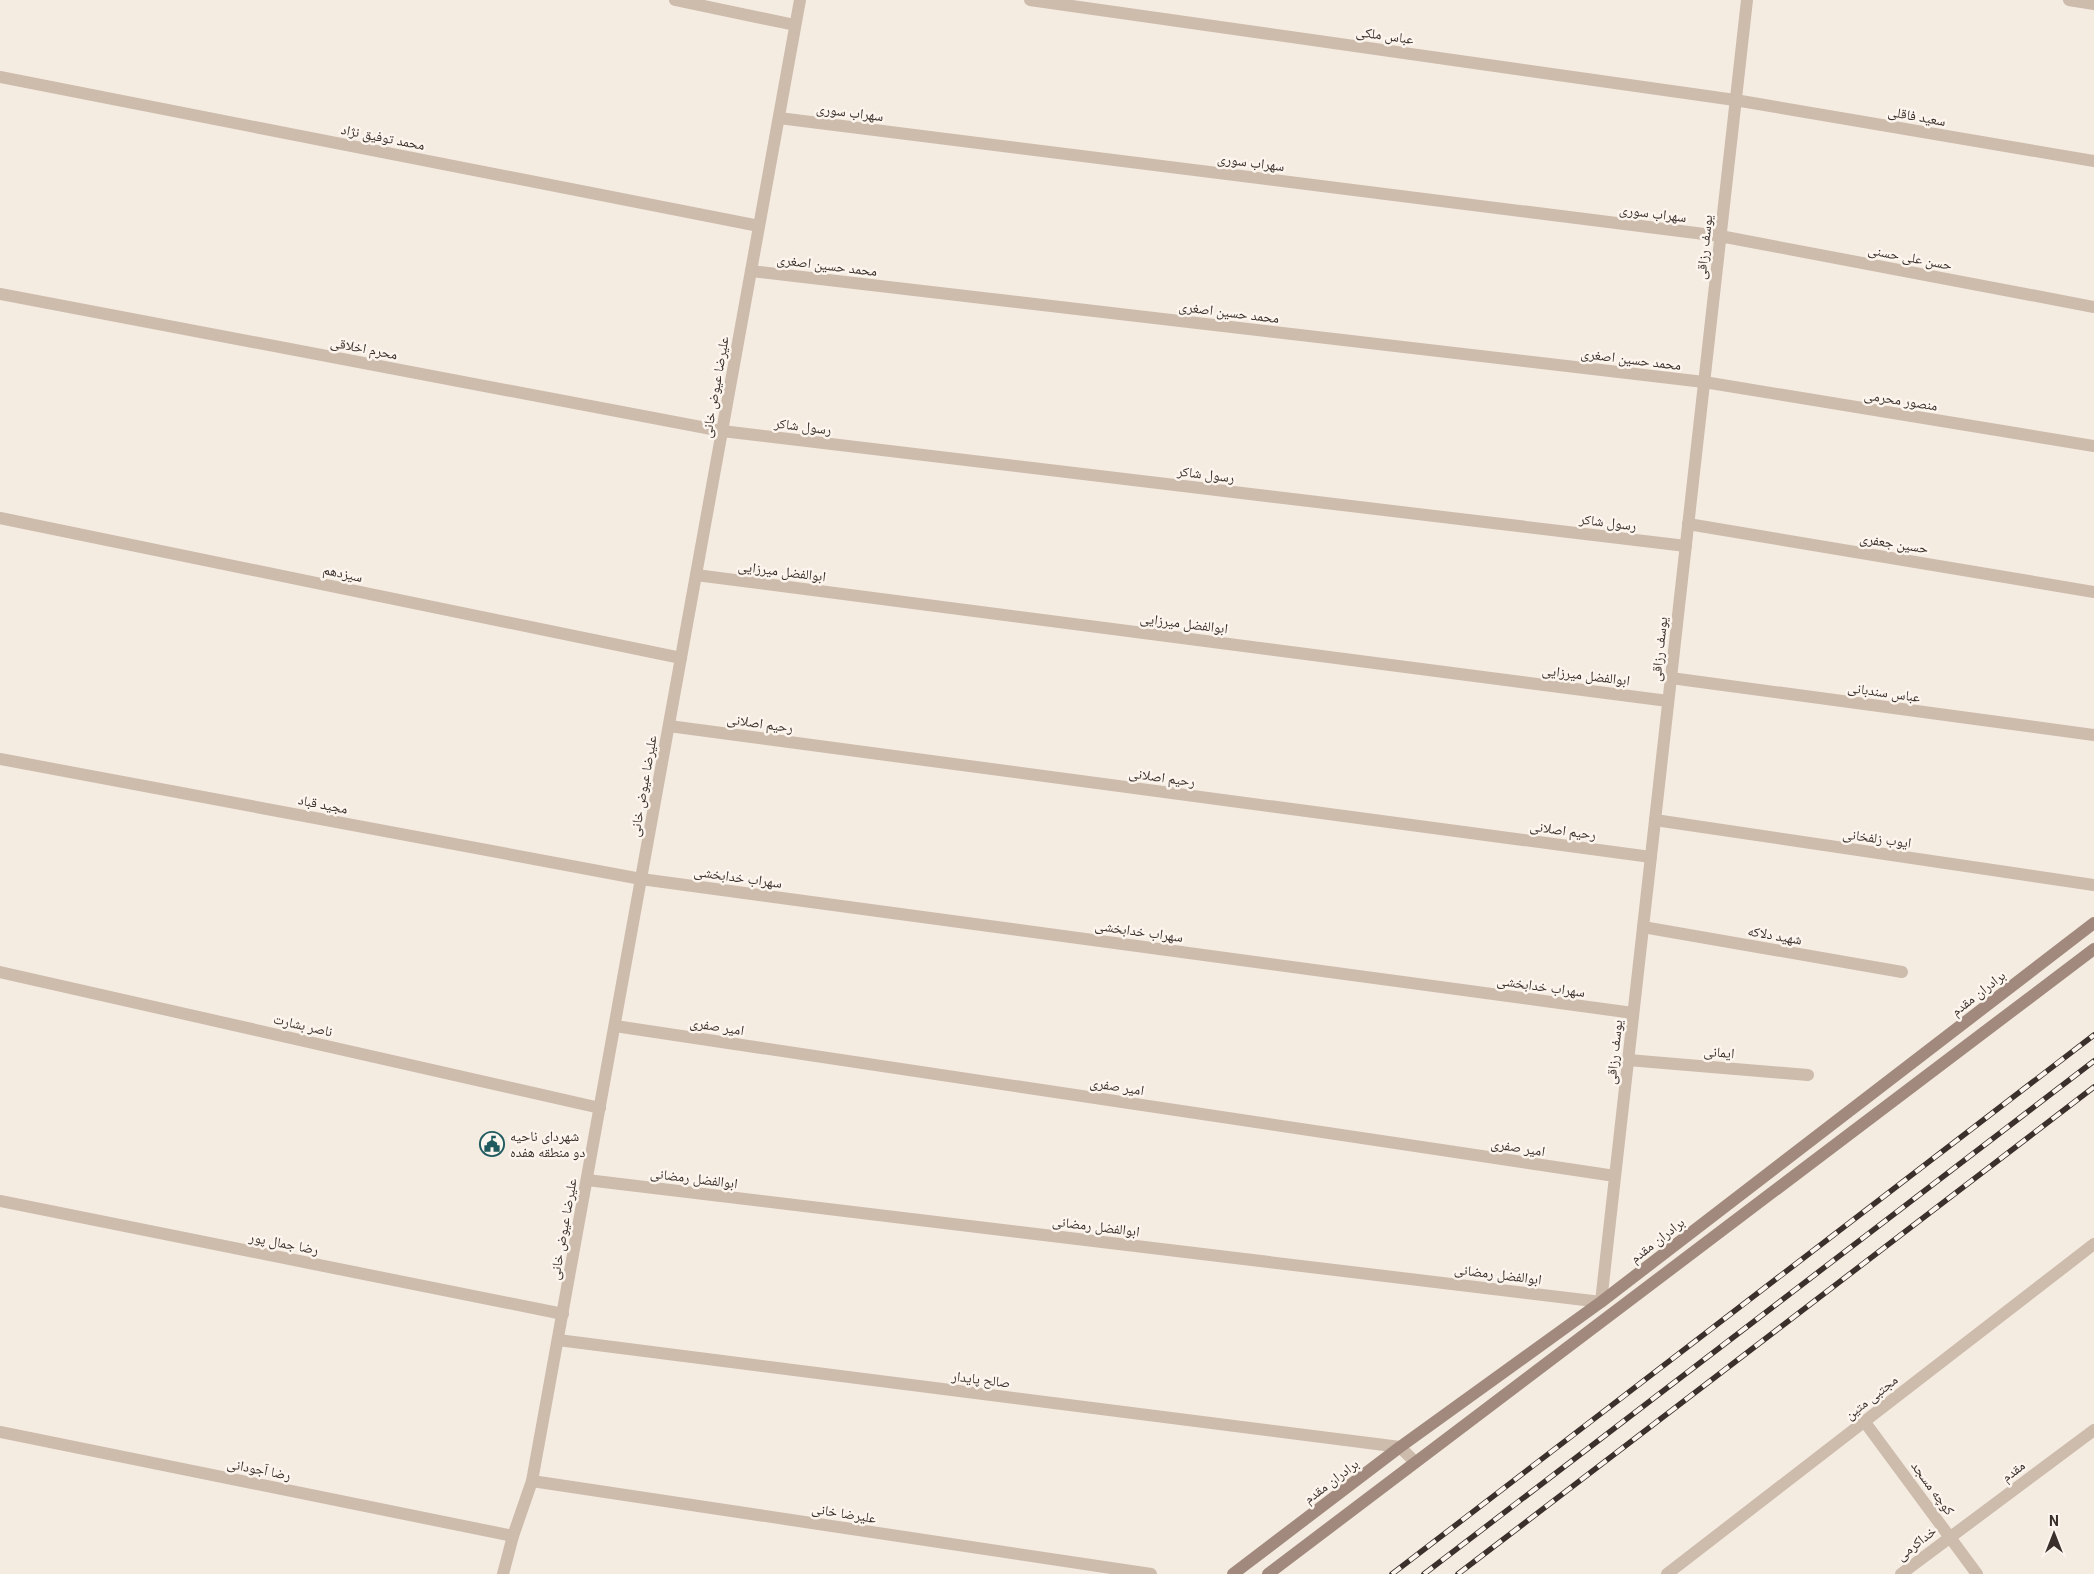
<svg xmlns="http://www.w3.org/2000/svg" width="2094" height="1574" viewBox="0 0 2094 1574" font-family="Roboto,'Noto Naskh Arabic',sans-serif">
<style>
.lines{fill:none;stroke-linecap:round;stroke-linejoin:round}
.minor{stroke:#cdbbac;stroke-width:12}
.tertiary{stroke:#cdbbac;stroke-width:12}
.secondary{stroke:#a18a7d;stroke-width:12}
.rail-casing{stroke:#3b302b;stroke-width:5.5}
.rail{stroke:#fbf5ee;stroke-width:4;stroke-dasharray:11;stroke-linecap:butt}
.labels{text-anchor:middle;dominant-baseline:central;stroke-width:5;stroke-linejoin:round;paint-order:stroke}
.street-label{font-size:14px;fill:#3b302b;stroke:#fbf5ee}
.poi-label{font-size:14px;fill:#3b302b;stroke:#fbf5ee;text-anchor:start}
</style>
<rect width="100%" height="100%" fill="#f4ebe1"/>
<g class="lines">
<g class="minor">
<polyline points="675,0 795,25"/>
<polyline points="1030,0 1735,100 2094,161"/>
<polyline points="2069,0 2094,4"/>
<polyline points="0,77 759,226"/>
<polyline points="779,118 1720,236 2094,307"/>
<polyline points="751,271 1704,382 2094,446"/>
<polyline points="0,294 722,431 1686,546"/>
<polyline points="0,518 681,658"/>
<polyline points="1688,524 2094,592"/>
<polyline points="696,575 1668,701"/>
<polyline points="1671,678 2094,735"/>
<polyline points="669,726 1651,857"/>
<polyline points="0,759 641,879 1633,1013"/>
<polyline points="1655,820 2094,885"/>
<polyline points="1643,927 1902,972"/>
<polyline points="0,972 600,1108"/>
<polyline points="615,1026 1615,1176"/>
<polyline points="1628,1060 1808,1075"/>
<polyline points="587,1180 1601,1302 1747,0"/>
<polyline points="0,1201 563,1314"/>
<polyline points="558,1340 1400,1447"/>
<polyline points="1864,1421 1977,1574"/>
<polyline points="0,1432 513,1536"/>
<polyline points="532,1481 1151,1574"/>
<polyline points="1901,1574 2094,1430"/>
</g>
<g class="tertiary">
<polyline points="1400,1447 1415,1462"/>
<polyline points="503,1574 513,1536 532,1481 800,0"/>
<polyline points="1667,1574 2094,1244"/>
</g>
<g class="secondary">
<polyline points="1233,1574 1400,1447 1601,1302 2094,923"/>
<polyline points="1268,1574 2094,949"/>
</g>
<defs>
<g id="rail">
<polyline points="1392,1574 2094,1035"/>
<polyline points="1424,1574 2094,1061"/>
<polyline points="1458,1574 2094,1087"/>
</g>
</defs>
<use href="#rail" class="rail-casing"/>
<use href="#rail" class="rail"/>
</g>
<defs>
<symbol id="civic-ring" viewBox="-11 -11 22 22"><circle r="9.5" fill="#fbf5ee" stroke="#1f5a5e" stroke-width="1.5"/><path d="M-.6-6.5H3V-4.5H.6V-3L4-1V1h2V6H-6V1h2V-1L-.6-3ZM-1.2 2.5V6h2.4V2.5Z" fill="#1f5a5e"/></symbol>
</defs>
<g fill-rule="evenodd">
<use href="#civic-ring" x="478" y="1130" width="28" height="28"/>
</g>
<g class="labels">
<g class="street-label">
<text transform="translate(1385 35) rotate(8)">عباس ملکی</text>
<text transform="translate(850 112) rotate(7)">سهراب سوری</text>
<text transform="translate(1917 116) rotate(10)">سعید فاقلی</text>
<text transform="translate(383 137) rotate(11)">محمد توفیق ‌نژاد</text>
<text transform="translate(1251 162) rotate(7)">سهراب سوری</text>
<text transform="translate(1653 213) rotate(7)">سهراب سوری</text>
<text transform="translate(1704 247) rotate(-84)">یوسف رزاقی</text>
<text transform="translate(1910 257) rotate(11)">حسن علی حسنی</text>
<text transform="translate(827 265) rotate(7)">محمد حسین اصغری</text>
<text transform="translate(1229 312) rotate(7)">محمد حسین اصغری</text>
<text transform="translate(364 348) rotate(11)">محرم اخلاقی</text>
<text transform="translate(1631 359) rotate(7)">محمد حسین اصغری</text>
<text transform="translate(715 387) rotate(-80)">علیرضا عیوض خانی</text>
<text transform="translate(1901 400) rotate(9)">منصور محرمی</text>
<text transform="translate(803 426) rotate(7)">رسول شاکر</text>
<text transform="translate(1206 474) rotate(7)">رسول شاکر</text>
<text transform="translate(1608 522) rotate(7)">رسول شاکر</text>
<text transform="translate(1894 543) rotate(9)">حسین جعفری</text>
<text transform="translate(782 571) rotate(7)">ابوالفضل میرزایی</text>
<text transform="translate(343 573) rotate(12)">سیزدهم</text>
<text transform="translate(1184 623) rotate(7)">ابوالفضل میرزایی</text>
<text transform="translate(1659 649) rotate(-84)">یوسف رزاقی</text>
<text transform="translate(1586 675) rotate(7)">ابوالفضل میرزایی</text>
<text transform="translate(1884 692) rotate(8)">عباس سندبانی</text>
<text transform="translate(760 723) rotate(8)">رحیم اصلانی</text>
<text transform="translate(1162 777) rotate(8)">رحیم اصلانی</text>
<text transform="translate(643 786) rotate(-80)">علیرضا عیوض خانی</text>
<text transform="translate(323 804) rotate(11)">مجید قباد</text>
<text transform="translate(1563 830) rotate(8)">رحیم اصلانی</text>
<text transform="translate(1877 838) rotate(8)">ایوب زلفخانی</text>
<text transform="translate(738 877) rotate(8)">سهراب خدابخشی</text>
<text transform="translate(1139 931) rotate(8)">سهراب خدابخشی</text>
<text transform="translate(1775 935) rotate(10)">شهید دلاکه</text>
<text transform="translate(1541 986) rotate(8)">سهراب خدابخشی</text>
<text transform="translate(1978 993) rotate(-38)">برادران مقدم</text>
<text transform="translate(303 1025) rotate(13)">ناصر بشارت</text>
<text transform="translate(717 1026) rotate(9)">امیر صفری</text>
<text transform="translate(1614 1052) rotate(-84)">یوسف رزاقی</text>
<text transform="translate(1719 1052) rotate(5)">ایمانی</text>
<text transform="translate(1117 1086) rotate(9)">امیر صفری</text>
<text transform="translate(1518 1147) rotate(9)">امیر صفری</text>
<text transform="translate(694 1178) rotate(7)">ابوالفضل رمضانی</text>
<text transform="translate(1096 1226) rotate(7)">ابوالفضل رمضانی</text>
<text transform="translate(563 1229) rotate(-80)">علیرضا عیوض خانی</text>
<text transform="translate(1657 1240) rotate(-38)">برادران مقدم</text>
<text transform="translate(284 1243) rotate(11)">رضا جمال پور</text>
<text transform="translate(1498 1274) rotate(7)">ابوالفضل رمضانی</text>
<text transform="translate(981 1379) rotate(7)">صالح پایدار</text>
<text transform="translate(1871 1397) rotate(-38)">مجتبی متین</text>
<text transform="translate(259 1469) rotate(11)">رضا آجودانی</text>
<text transform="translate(2013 1471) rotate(-37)">مقدم</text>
<text transform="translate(1331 1481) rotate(-37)">برادران مقدم</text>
<text transform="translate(1933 1488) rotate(54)">کوچه مسجد</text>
<text transform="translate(844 1513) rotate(9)">علیرضا خانی</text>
<text transform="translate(1916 1543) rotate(-38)">خداکرمی</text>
</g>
<g class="poi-label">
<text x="510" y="1136">شهردای ناحیه<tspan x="510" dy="16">دو منطقه هفده</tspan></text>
</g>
</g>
<g transform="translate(2054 1534)" stroke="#fbf5ee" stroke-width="4" paint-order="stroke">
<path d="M0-4L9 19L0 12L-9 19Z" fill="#3b302b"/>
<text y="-8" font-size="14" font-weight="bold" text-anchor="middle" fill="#3b302b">N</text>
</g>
</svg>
